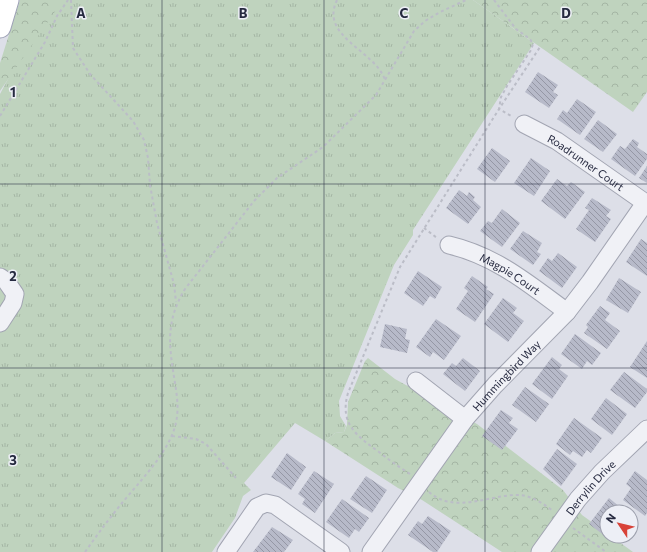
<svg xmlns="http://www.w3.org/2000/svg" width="647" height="552" viewBox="0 0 647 552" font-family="Commissioner,sans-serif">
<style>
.grass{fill:url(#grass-tufts)}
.forest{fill:url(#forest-crowns)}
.building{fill:url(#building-back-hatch)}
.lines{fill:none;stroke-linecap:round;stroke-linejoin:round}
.minor-casing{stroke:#a2a5b2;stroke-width:19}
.major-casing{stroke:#9ca0b5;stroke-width:23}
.path{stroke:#bbbdc7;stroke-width:2;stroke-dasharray:3 3;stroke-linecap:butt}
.minor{stroke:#f0f1f6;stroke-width:17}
.major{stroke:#fff;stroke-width:21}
.grid{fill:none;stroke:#262a40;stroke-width:1;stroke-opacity:0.55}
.labels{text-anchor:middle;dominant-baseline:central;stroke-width:3;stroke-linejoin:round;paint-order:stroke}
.street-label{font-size:11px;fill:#262a40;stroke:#edeff6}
.grid-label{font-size:13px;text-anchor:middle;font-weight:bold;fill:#262a40;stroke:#edeff6;stroke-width:3;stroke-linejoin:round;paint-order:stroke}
</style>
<defs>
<pattern id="grass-tufts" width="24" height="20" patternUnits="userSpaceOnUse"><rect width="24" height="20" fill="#bfd3be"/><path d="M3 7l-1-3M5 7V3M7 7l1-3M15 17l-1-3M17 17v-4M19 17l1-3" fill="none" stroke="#a4b5a4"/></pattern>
<pattern id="forest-crowns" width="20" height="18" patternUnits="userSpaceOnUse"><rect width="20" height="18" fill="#bfd3be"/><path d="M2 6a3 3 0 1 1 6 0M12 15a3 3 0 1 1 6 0" fill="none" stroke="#a4b5a4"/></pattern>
<pattern id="building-back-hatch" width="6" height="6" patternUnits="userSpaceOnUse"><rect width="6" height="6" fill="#b7bac9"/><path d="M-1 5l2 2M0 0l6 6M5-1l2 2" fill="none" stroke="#9597a5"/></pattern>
</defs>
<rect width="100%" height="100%" fill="#dddfe8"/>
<polygon class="grass" points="60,0 473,0 534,43 413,230 413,235 394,265 339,401 340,416 346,426 344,432 335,433 325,441 295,423 244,483 251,490 243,496 235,518 212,552 0,552 0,94 15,66"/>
<g class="forest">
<polygon points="20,0 63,0 0,91 0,63"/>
<polygon points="473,0 647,0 647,92 633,112"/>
<polygon points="368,358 395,379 477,424 563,490 582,515 607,533 607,536 611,536 633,552 502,552 422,500 398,488 325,441 335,433 344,432 347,425 348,402 365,361"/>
</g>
<g class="building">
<polygon points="538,72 558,85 553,92 558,95 549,108 525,92"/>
<polygon points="577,99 596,112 580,135 557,119 563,110 567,113"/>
<polygon points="598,120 617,134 603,152 584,139"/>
<polygon points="633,139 639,143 637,147 647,154 647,159 635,176 611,159 620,146 625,149"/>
<polygon points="492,148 510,161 495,182 477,169"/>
<polygon points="531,158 550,171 534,196 514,183"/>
<polygon points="647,166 647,183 639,178"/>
<polygon points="557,179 567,186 571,182 585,192 565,219 541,201"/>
<polygon points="459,190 467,196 469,192 475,197 473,200 481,207 468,224 446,208"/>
<polygon points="592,198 611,210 606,216 611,219 595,242 576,229 589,210 585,208"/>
<polygon points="502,209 520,223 502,247 480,231 488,221 492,223"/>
<polygon points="523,231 542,243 537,252 541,254 533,265 510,249"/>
<polygon points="641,239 647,243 647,276 626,262"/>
<polygon points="558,253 577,267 562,288 539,271 548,258 552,261"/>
<polygon points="418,271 442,287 435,299 430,296 423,306 404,293"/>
<polygon points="472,276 488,287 486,289 494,294 475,322 456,309 468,291 464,288"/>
<polygon points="619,278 641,292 628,313 606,300"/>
<polygon points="503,298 517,308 513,313 524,321 508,342 484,324"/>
<polygon points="600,306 610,313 605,320 620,331 607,349 584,333 588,327 586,325"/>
<polygon points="436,319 461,336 444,360 433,352 430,357 416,347"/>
<polygon points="385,324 407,329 405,339 410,340 407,353 380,347"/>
<polygon points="575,334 601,353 592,365 587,361 582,369 561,354"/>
<polygon points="647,341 647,378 630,367"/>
<polygon points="552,357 562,365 559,369 568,376 552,399 532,384"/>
<polygon points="463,358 480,371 465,391 443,374 452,363 456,366"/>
<polygon points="624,372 647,389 647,392 635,408 610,390"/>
<polygon points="525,387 549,404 536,422 512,405"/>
<polygon points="606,398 627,414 612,435 591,419"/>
<polygon points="501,410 513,418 509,423 518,429 502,450 482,436"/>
<polygon points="574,418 602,438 591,453 587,450 582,457 573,451 570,455 556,444"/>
<polygon points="557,449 577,464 561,486 543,469"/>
<polygon points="287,453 306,467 291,490 271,477"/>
<polygon points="314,471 334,484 315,513 302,504 305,499 298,494"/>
<polygon points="635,471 647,480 647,513 645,516 623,500 631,488 626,484"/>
<polygon points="366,476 387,490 372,513 350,499"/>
<polygon points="609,498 620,507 618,510 620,512 607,512 607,536 611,536 609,539 589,524"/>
<polygon points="342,499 369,518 359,532 355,529 349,538 326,522"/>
<polygon points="428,516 451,531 437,552 433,552 408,535 418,521 422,524"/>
<polygon points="272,527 293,540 284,552 253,552"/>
</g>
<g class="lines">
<defs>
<g id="minor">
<path id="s1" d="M524,124L557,141L647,204"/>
<path id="s2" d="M449,245C496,256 529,284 567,312"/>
<polyline points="0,277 6,281 15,294 13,303 0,323"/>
<polyline points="416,381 465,419"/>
<polyline points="226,552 257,507 266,503 275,505 341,552"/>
<path id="s3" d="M371,552L465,419L495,385L567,312L590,282L645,203"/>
<path id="s4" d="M540,552L578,499L602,472L647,429"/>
</g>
<polyline id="major" points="0,27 8,0"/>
</defs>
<use href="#minor" class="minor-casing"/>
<use href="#major" class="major-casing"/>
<g class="path">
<polyline points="71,0 73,48 90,74 133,121 144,140 148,158 150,185 157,223 174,284 176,302"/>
<path d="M337,0C319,37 375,50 385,80"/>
<polyline points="494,0 516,29 530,39 533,44 531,50 507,86 501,97 499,109 513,117"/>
<polyline points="0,116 45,42 57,16 68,0"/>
<polyline points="424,228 437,238"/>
<polyline points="172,436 196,439 206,444 236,478"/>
<path d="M410,474C399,467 389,460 379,452C357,436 339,424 348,393L400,267L499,109L540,47"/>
<path d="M429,492C456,515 489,494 520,495C532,496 544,504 553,511"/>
<polyline points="573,528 606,552"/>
<path d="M85,552C97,535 109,519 122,503C140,481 171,450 176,422C179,409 177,396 175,383C169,346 165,322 185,289L254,201L277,178L323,147L376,95L414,31L425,21L440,12L466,0"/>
</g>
<use href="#minor" class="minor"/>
<use href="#major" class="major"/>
</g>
<path class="grid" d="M162,0V552M324,0V552M485,0V552M0,184H647M0,368H647"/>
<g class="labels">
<g class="street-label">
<text stroke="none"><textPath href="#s1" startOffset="73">Roadrunner Court</textPath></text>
<text stroke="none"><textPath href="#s2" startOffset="68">Magpie Court</textPath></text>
<text stroke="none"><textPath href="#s3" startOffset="223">Hummingbird Way</textPath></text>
<text stroke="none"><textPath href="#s4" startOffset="82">Derrylin Drive</textPath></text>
</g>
</g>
<g class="grid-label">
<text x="81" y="18">A</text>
<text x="243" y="18">B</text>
<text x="404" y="18">C</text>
<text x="566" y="18">D</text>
<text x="13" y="97">1</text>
<text x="13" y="281">2</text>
<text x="13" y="465">3</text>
</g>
<g transform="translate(619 524) rotate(305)"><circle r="19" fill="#edeff6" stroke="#9da0ad"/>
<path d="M0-3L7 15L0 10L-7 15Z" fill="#d84238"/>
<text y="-6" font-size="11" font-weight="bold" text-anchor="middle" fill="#262a40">N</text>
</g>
</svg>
